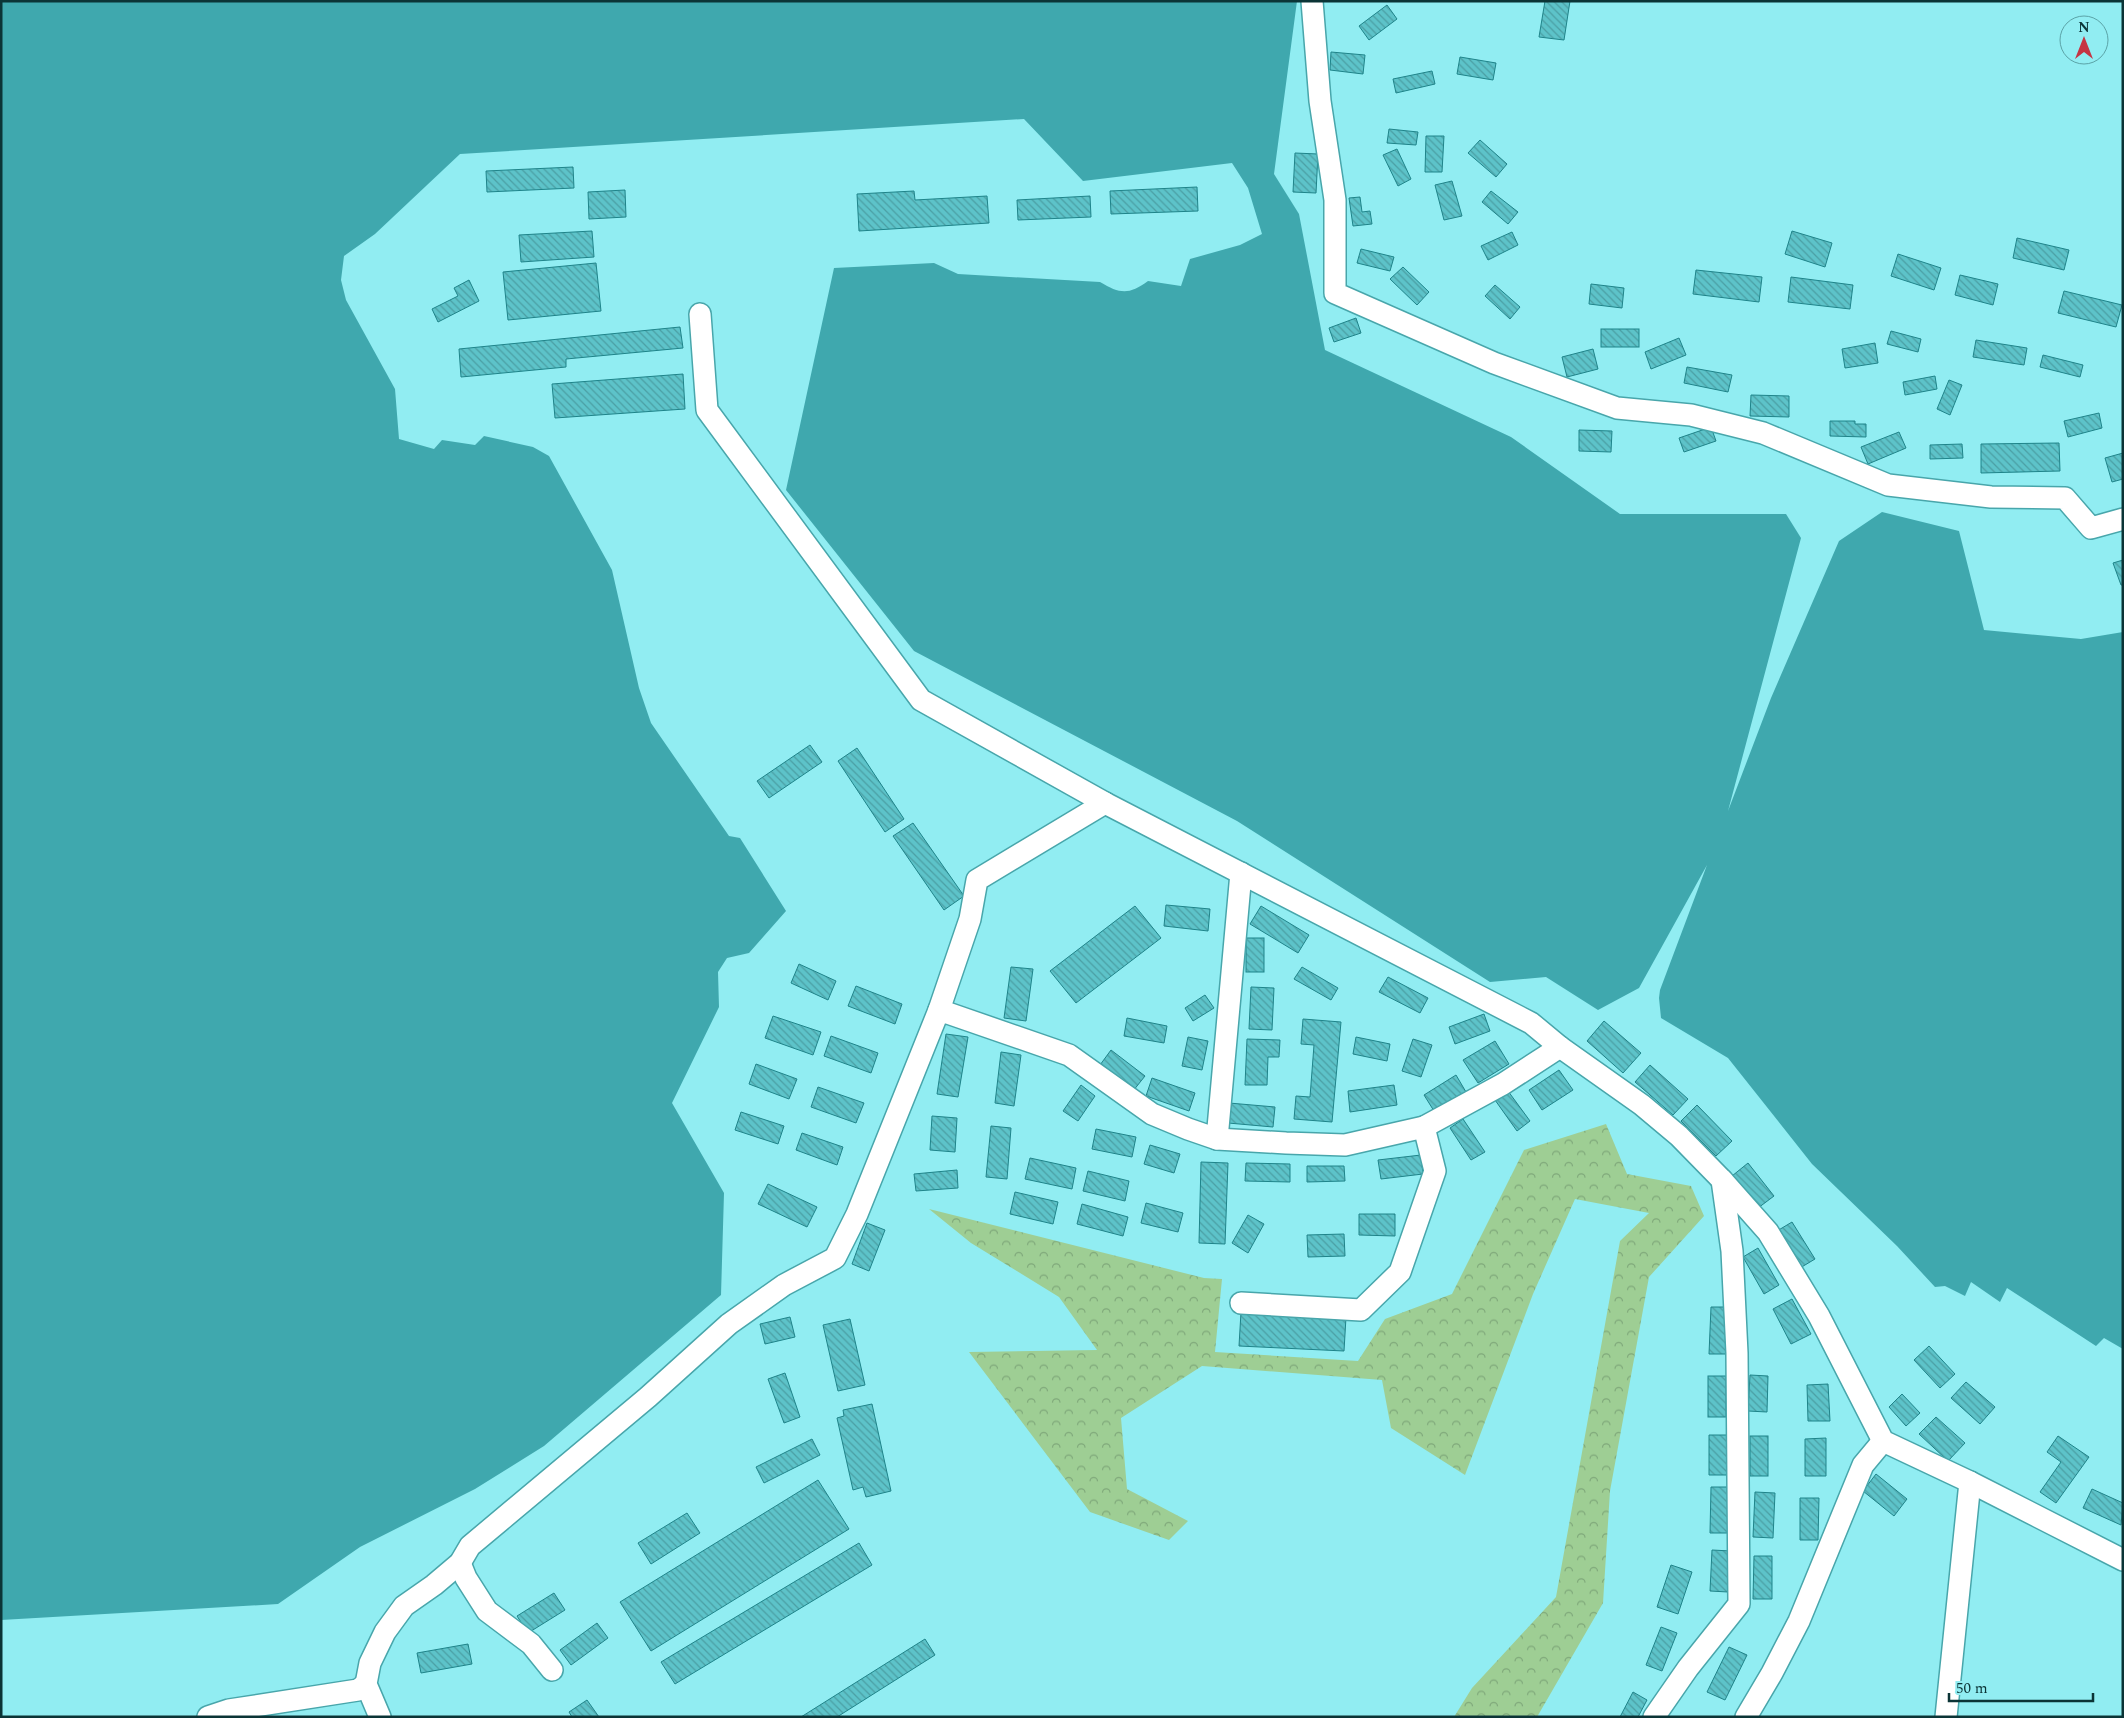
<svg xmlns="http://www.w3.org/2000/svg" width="2124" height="1718" viewBox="0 0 2124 1718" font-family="Spectral,serif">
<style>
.forest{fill:url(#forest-crowns)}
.water{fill:#3fa8ae}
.building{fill:url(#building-back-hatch);stroke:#1f848a}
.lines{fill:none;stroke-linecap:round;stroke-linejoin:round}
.street-casing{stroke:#48a6ab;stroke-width:24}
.street{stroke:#fff;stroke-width:21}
</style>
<defs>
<pattern id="forest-crowns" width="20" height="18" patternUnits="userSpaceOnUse" patternTransform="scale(1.25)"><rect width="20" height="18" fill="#9ece94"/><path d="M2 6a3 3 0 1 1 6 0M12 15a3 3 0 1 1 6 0" fill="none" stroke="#7fa87a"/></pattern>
<pattern id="building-back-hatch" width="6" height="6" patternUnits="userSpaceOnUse" patternTransform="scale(1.25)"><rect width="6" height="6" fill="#5dc3c9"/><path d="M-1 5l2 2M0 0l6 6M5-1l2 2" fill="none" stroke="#4b9fa4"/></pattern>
</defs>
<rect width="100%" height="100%" fill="#91edf2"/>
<polygon class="forest" points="1606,1124 1627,1174 1691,1186 1704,1216 1649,1277 1610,1491 1603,1603 1537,1717 1454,1717 1472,1688 1556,1597 1620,1241 1649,1213 1575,1199 1533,1294 1465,1475 1391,1428 1382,1380 1202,1366 1121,1418 1127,1489 1188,1521 1169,1540 1090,1512 969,1352 1097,1350 1059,1297 971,1243 929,1209 1204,1278 1222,1279 1215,1352 1358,1361 1385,1319 1452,1294 1524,1150"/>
<path class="water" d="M1,1H1297L1274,174L1299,214L1325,350L1511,437L1620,514H1786L1801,538L1728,811L1771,698L1839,541L1882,512L1959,531L1984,630L2081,639L2123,632V1349L2104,1338L2096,1346L2007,1288L2000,1302L1971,1282L1965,1296L1945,1286L1935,1287L1897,1246L1812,1164L1728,1058L1661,1018L1659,998L1660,990L1707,865L1639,988L1598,1010L1546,977L1490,982L1237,821L914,651L786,490L834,268L934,263L958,274L1100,282C1120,294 1129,295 1148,281L1181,286L1190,259L1240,245L1262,234L1248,188L1232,163L1083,181L1024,119L460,154L375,234L344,256L341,280L346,300L395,389L399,439L434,449L442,440L475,445L484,436L533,447L549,456L612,570L639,688L651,723L729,836L740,838L786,911L749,953L727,958L718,972L719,1007L672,1103L724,1193L721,1295L544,1446L475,1489L360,1547L278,1604L1,1620Z"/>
<g class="building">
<polygon points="1545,1 1570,1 1564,40 1539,37"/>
<polygon points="1387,5 1397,19 1369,40 1359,26"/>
<polygon points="1331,52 1365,55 1363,74 1330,70"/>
<polygon points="1460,57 1496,63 1493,80 1457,74"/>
<polygon points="1432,71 1435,84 1396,93 1393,79"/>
<polygon points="1389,129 1418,132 1416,145 1387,143"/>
<polygon points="1426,136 1444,136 1442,172 1425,172"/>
<polygon points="1480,140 1507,164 1496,177 1468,153"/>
<polygon points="1397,149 1411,179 1398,186 1383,155"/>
<polygon points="1295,153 1318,154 1316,193 1293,192"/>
<polygon points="573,167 574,188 487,192 486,171"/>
<polygon points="1452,181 1462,216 1444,220 1435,185"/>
<polygon points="1197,187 1198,211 1111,214 1110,191"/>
<polygon points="625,190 626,217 589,219 588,192"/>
<polygon points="914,191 915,200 987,196 989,223 859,231 857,194"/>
<polygon points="1491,191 1518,212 1508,224 1482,202"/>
<polygon points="1090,196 1091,217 1018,220 1017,200"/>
<polygon points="1360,197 1362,212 1370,211 1372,224 1353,226 1349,198"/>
<polygon points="592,231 594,257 521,262 519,235"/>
<polygon points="1792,231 1832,243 1825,267 1785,254"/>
<polygon points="1512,232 1518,245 1488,260 1481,246"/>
<polygon points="2017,238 2069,250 2064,270 2013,258"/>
<polygon points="1361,249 1394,257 1390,271 1357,263"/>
<polygon points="1898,254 1941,268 1934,290 1891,276"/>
<polygon points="596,263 601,311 508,320 503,272"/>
<polygon points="1403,267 1429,292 1417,305 1390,279"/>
<polygon points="1696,270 1762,277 1759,302 1693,294"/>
<polygon points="1960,275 1998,284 1993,305 1955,295"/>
<polygon points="1791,277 1853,285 1850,309 1788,302"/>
<polygon points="469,280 479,301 438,322 432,309 458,296 454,288"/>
<polygon points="1591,284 1624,288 1622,308 1589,304"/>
<polygon points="1495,285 1520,307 1510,319 1485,296"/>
<polygon points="2064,291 2122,305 2116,327 2058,313"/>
<polygon points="1356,318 1361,333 1334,342 1329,328"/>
<polygon points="680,327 683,348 566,359 566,367 461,377 459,349"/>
<rect x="1601" y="329" width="38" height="18"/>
<polygon points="1891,331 1921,339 1918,352 1887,344"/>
<polygon points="1679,338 1686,355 1651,369 1645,352"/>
<polygon points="1976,340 2027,348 2024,365 1973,357"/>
<polygon points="1875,343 1878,363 1845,368 1842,349"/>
<polygon points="1593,349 1598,369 1567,377 1562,357"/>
<polygon points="2043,355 2083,365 2080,377 2040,367"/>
<polygon points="1687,367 1732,375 1728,392 1684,383"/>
<polygon points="683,374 685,409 555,418 552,384"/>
<polygon points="1935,376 1937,389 1905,395 1903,382"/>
<polygon points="1949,380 1962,385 1950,415 1937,409"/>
<polygon points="1751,395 1789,396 1789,417 1750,416"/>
<polygon points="2099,413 2102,428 2068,437 2064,421"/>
<polygon points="1830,421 1855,421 1855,424 1866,424 1866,437 1830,436"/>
<polygon points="1711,427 1716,441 1684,452 1679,438"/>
<polygon points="1579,430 1612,431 1611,452 1579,451"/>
<polygon points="1899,432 1906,448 1868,464 1861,447"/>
<polygon points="2059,443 2060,471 1981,473 1981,444"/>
<polygon points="1962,444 1963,458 1930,459 1930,445"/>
<polygon points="2123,453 2123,479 2112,482 2105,458"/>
<polygon points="2123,560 2123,585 2121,585 2113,563"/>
<polygon points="810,745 822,762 769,798 757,781"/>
<polygon points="857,748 904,819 885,832 838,761"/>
<polygon points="913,823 964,896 944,910 893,836"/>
<polygon points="1166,905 1210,909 1208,931 1164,926"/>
<polygon points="1135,906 1161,938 1076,1003 1050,971"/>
<polygon points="1261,906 1309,935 1298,953 1250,924"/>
<rect x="1246" y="938" width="18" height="34"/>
<polygon points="799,964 836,981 828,1000 791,983"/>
<polygon points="1011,967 1033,969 1026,1021 1004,1018"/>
<polygon points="1302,967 1338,988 1331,1000 1294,979"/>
<polygon points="1388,977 1428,998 1420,1013 1379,992"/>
<polygon points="856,986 902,1004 895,1024 848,1006"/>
<polygon points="1251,987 1274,988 1272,1030 1249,1029"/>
<polygon points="1205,995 1214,1008 1193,1021 1185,1008"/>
<polygon points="1484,1014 1490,1031 1455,1044 1449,1027"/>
<polygon points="773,1016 821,1032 813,1055 765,1038"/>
<polygon points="1127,1018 1167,1026 1164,1043 1124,1036"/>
<polygon points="1303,1019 1341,1022 1332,1122 1294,1119 1296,1096 1310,1097 1314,1045 1301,1044"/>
<polygon points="1604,1021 1641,1053 1623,1073 1587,1041"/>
<polygon points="946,1034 968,1037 958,1097 937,1094"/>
<polygon points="831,1036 878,1053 871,1073 824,1056"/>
<polygon points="1188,1037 1208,1041 1202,1070 1182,1066"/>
<polygon points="1356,1037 1390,1044 1387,1061 1353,1054"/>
<polygon points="1247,1039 1280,1040 1279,1057 1268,1057 1267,1085 1245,1085"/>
<polygon points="1413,1039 1432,1045 1421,1077 1402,1071"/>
<polygon points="1495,1041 1509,1064 1478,1083 1463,1060"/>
<polygon points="1111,1050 1145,1076 1133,1091 1100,1065"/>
<polygon points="1001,1052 1021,1055 1014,1106 995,1103"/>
<polygon points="756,1064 797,1079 789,1099 749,1084"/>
<polygon points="1650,1065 1688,1099 1673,1115 1635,1082"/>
<polygon points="1559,1070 1573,1090 1542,1110 1529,1090"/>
<polygon points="1456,1075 1466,1092 1434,1111 1424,1095"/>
<polygon points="1152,1078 1195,1093 1189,1111 1146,1096"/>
<polygon points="1081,1085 1095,1096 1078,1121 1063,1111"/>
<polygon points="1394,1085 1397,1105 1350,1112 1348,1091"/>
<polygon points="818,1087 864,1103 856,1123 811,1107"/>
<polygon points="1508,1091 1530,1121 1517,1131 1495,1100"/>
<polygon points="1229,1103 1275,1107 1273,1127 1228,1123"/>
<polygon points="1697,1105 1732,1141 1716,1156 1681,1121"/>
<polygon points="741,1112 784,1126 778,1144 735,1130"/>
<polygon points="932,1116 957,1118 955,1152 930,1150"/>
<polygon points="1463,1119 1485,1152 1471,1160 1450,1128"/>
<polygon points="991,1126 1011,1128 1007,1179 986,1177"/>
<polygon points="1096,1129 1136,1137 1132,1157 1092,1149"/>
<polygon points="802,1133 843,1147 837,1165 796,1150"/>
<polygon points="1150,1145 1180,1154 1174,1173 1144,1164"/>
<polygon points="1421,1155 1423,1174 1381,1179 1378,1160"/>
<polygon points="1030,1158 1076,1168 1072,1189 1025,1179"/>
<polygon points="1201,1162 1228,1163 1225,1244 1199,1243"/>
<polygon points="1246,1163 1290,1164 1290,1182 1245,1181"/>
<polygon points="1748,1163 1774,1196 1758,1208 1732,1176"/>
<polygon points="1307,1166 1344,1166 1345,1181 1307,1182"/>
<polygon points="957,1170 958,1188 916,1191 914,1174"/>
<polygon points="1088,1171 1129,1181 1125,1201 1083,1191"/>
<polygon points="768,1184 817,1207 807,1227 758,1204"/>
<polygon points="1015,1192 1058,1202 1053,1224 1010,1214"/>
<polygon points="1146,1203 1183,1213 1178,1232 1141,1223"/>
<polygon points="1082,1204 1128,1217 1123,1236 1077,1224"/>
<polygon points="1359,1214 1395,1214 1395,1236 1359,1235"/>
<polygon points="1248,1215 1264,1224 1248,1253 1232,1243"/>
<polygon points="1792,1222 1815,1259 1800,1268 1777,1231"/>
<polygon points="867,1223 885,1230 869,1271 852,1264"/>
<polygon points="1344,1234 1345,1256 1308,1257 1307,1235"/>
<polygon points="1758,1248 1779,1285 1764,1294 1743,1257"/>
<polygon points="1792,1299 1811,1334 1791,1344 1773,1309"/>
<polygon points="1711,1307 1727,1307 1726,1354 1709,1354"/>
<polygon points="1241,1312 1346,1317 1344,1351 1239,1346"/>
<polygon points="790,1317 795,1337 765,1344 760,1324"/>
<polygon points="850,1319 865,1385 838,1391 823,1325"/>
<polygon points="1929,1346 1955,1374 1940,1388 1914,1360"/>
<polygon points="785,1373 800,1417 784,1423 768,1379"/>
<polygon points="1750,1375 1768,1376 1767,1412 1748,1411"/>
<rect x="1708" y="1376" width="18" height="41"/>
<polygon points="1966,1382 1995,1407 1980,1424 1951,1398"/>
<polygon points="1828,1384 1830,1421 1808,1421 1807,1385"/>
<polygon points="1902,1394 1920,1413 1906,1426 1889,1407"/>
<polygon points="872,1404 891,1491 866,1497 863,1487 853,1490 837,1418 844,1416 843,1410"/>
<polygon points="1936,1417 1965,1443 1948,1461 1919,1434"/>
<polygon points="1709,1435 1728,1435 1727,1475 1709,1475"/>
<rect x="1750" y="1436" width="18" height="40"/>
<polygon points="2058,1436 2089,1457 2056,1503 2040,1492 2061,1462 2047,1452"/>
<polygon points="1826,1438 1826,1476 1805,1476 1805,1439"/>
<polygon points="812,1439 820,1455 764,1483 756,1467"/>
<polygon points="1876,1474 1907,1499 1894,1516 1863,1491"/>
<polygon points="818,1480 849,1529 651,1651 620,1602"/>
<polygon points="1711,1487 1729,1487 1728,1533 1710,1533"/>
<polygon points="2092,1489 2123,1503 2121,1525 2083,1508"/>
<polygon points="1755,1492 1775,1493 1773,1538 1753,1537"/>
<polygon points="1800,1498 1819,1498 1818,1540 1800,1540"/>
<polygon points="687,1513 700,1533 651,1564 638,1543"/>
<polygon points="859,1543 872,1565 675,1684 661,1662"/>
<polygon points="1712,1550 1731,1551 1728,1592 1710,1591"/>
<polygon points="1754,1556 1772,1556 1772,1599 1753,1599"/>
<polygon points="1671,1565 1692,1572 1678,1614 1657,1607"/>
<polygon points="554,1593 565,1610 528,1633 517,1616"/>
<polygon points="597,1623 608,1638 571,1665 560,1650"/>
<polygon points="1661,1627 1677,1633 1662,1671 1646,1665"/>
<polygon points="925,1639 935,1655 837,1717 801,1717"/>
<polygon points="468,1644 472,1664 421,1673 417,1653"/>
<polygon points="1729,1647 1747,1655 1725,1700 1707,1692"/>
<polygon points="1633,1692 1647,1700 1638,1717 1620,1717"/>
<polygon points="587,1700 599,1717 572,1717 569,1712"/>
</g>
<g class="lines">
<defs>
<g id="street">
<polyline points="1312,1 1320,101 1335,200 1335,293 1494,363 1617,408 1691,415 1763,433 1888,485 1991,497 2065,498 2091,528 2123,519"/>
<polyline points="700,314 707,410 921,700 1105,803 1531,1023 1560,1047 1642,1105 1679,1136 1722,1180 1768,1232 1819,1316 1883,1441 1970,1482 2123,1560"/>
<polyline points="939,1010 970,919 977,880 1105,803"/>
<polyline points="1217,1139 1241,873"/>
<polyline points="1241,1303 1361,1310 1400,1272 1435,1171 1424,1127"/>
<polyline points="460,1563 466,1578 487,1611 531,1644 552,1670"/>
<polyline points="208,1717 229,1710 358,1690 366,1684"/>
<polyline points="380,1717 366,1684 370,1663 385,1632 404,1606 434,1585 460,1563 470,1546 648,1397 729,1324 784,1285 835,1258 857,1214 939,1010 1069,1055 1152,1114 1188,1129 1217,1139 1286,1143 1345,1145 1424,1127 1503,1084 1560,1047"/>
<polyline points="1654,1717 1688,1668 1739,1604 1737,1353 1732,1251 1722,1180"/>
<polyline points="1746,1717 1772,1673 1799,1621 1863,1465 1883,1441"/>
<polyline points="1946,1717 1970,1482"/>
</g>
</defs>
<use href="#street" class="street-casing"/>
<use href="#street" class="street"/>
</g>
<rect width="2124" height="1718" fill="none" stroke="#0b3436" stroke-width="5"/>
<g transform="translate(2084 40)"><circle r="24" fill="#91edf2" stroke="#5ba3a7"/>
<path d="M0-4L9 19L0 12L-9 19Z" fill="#c53543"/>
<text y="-8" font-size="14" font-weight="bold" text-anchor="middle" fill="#0b3436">N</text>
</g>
<path d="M1949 1693v8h144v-8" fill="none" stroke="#0b3436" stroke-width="2.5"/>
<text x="1956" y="1693" font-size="15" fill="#0b3436" stroke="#91edf2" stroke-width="4" paint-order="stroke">50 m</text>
</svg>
